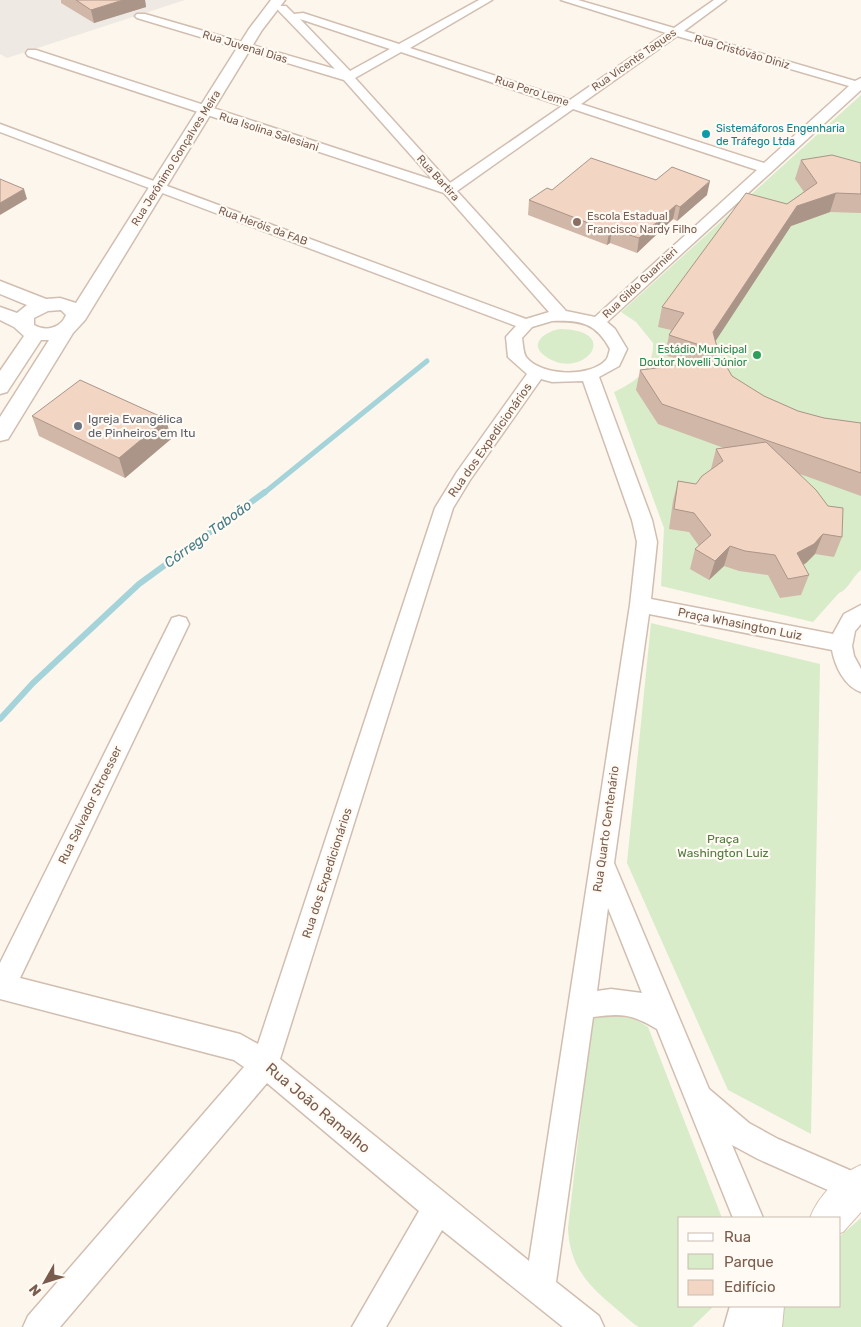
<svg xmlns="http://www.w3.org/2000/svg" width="861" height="1327" viewBox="0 0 861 1327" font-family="Rubik,sans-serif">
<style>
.industrial{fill:#efe9e4}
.green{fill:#d8ecc9}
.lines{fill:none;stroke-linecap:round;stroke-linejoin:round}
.stream-far1{stroke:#a5d3da;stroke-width:5}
.stream{stroke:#a5d3da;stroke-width:6}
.minor-casing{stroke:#d1beb0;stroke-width:3}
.tertiary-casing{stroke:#d1beb0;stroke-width:3}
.secondary-casing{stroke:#d6c0b0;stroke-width:2}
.minor{fill:#fff;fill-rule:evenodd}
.tertiary{fill:#fff;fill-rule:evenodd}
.secondary{fill:#fff;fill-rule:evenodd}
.wall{fill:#d1b7a8}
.shaded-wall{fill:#aa9588}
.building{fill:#f3d5c3;stroke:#aa9588}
.culture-dot{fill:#0f9aa8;stroke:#fffaf3;stroke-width:2}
.education-dot{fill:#8d6e63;stroke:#fffaf3;stroke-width:2}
.leisure-dot{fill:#2e9e5b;stroke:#fffaf3;stroke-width:2}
.worship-dot{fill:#6b7280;stroke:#fffaf3;stroke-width:2}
.labels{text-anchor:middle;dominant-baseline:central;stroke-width:4.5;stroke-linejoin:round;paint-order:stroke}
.far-street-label{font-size:11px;fill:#7a5c4d;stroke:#fffaf3}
.far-culture-label{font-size:11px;fill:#0d838f;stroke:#fffaf3;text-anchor:start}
.far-education-label{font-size:11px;fill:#785e54;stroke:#fffaf3;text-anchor:start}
.far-leisure-label{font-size:11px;fill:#27864d;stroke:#fffaf3;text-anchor:end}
.worship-label{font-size:12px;fill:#5b616d;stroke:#fffaf3;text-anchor:start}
.street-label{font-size:12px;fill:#7a5c4d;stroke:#fffaf3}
.park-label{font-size:12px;fill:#537a41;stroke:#fffaf3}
.water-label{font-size:14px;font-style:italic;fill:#437c86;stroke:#fffaf3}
.near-street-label{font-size:15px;fill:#7a5c4d;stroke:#fffaf3}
</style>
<rect width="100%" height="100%" fill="#fdf6ec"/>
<polygon class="industrial" points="0,0 185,0 7,58 0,54"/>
<g class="green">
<path d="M861,95V570C853,576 848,590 839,593L813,622L661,586L664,528L614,392C635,382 654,370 653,343L636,322L621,312Z"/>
<path d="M560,329C625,330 582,383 545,356C527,343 547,331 560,329Z"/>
<polygon points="651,623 820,664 811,1134 728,1090 627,863"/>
<path d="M603,1014H626L648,1027L722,1218H680V1306H714L692,1327H639L634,1324C600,1294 570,1277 568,1228L592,1019Z"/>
<polygon points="861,1218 861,1327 781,1327 784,1306 840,1306 840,1236"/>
</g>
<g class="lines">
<polyline class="stream-far1" points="264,493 427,361"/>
<polyline class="stream" points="0,719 33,683 139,584 265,492"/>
<defs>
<g id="minor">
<path d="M479,0H492L410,48L570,100L666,33L561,0H578L674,28L714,0H726L684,31L855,81L861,78V90L607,322L615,329L627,349L619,366L599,377L652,520L657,542L651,599L833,634L844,614L861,605V624L855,631L852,646L854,656L861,669V692C844,686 835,666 832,650L649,614L614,863L709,1089L749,1123L778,1139L861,1175V1201L856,1203L846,1198L758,1159L732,1145L763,1218H733L657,1029C631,1014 623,1013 593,1017L556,1282L599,1316L604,1327H563L442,1230L386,1327H352L419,1211L267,1083L60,1327H23L28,1316L244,1067L234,1060L0,999V963L169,624L172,618L179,616L186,618L189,624L20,978L240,1034L258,1044L435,508L457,472L527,374L508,357L506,337L516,326L0,132V124L526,319L549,312L444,193L28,56L26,53L28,50H36L433,180L344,80L137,18L135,16L137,14H145L335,69L278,10V6H286L294,14L303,13L399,44ZM300,19L390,49L350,71ZM677,36L849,86L764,163L581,104ZM401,52L562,106L450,183L355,78ZM573,109L757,170L595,317L566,311L457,191ZM552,321C581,320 596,323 610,349C609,352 608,358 606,360C590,378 540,376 526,357C523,352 523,343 522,338L532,327ZM541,379L552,382L583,381L632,520L637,542L630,605L529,1261L280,1059L453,508L470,480ZM608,908L642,993L611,989L597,991Z"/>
<polygon points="730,1306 760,1306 756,1327 724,1327"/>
</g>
<path id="tertiary" d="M271,0H285L262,30L85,320L73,333L8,439L0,441V417L49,340H41L7,392L0,394V371L24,336L14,327L0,320V307L17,313L27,305L0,294V281L46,299L60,298L76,303L249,29ZM61,310L66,315C61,328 46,332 34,325V318L48,311Z"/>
<g id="secondary">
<path d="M861,1165V1212L843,1232L840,1233V1218H810C818,1196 840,1174 861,1165Z"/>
<polygon points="744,1306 784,1306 782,1327 742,1327"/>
</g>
</defs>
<use href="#minor" class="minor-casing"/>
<use href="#tertiary" class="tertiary-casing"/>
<use href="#secondary" class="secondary-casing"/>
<use href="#minor" class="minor"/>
<use href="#tertiary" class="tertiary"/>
<use href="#secondary" class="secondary"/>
</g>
<g class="wall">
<polygon points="61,0 145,0 146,7 94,23 61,3"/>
<polygon points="801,160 861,163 861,213 830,212 791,226 715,341 718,351 715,361 732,376 764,396 798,411 824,418 861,423 861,496 800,474 842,537 834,557 815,554 806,563 803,565 809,575 801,595 780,598 768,575 739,571 724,566 709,580 690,569 695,549 699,546 689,532 669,529 673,501 678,481 696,484 711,470 711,469 716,449 724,448 658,424 636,390 640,370 692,364 665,355 669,335 671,330 658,327 662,307 787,204 804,192 795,179"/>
<polygon points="656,180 707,195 677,221 673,219 637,253 610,243 607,245 528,215 529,200"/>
<polygon points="32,416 166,419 171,439 125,478 39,436"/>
</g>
<g class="shaded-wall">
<polygon points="123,0 145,0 146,7 94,23 91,10"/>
<polygon points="710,181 707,195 677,221 680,207"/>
<polygon points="24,189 27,199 0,215 0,203"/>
<polygon points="836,193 830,212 791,226 711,348 713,332 797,206"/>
<polygon points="676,205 673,219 637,253 639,238"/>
<polygon points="612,229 610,243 607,245 609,231"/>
<polygon points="166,419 171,439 125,478 119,458"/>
<polygon points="823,534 815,554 806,563 789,573 797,553"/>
<polygon points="730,546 724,566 709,580 715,561"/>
</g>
<g class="building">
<polygon points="76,0 123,0 91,10"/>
<polygon points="832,155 861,163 861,194 836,193 797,206 713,332 718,351 669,335 684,313 662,307 746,193 787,204 817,183 801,160"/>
<polygon points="591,158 656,180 672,167 710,181 680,207 676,205 639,238 612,229 609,231 529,200 547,188 552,190"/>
<polygon points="0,179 24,189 0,203"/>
<polygon points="723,360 732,376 764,396 798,411 824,418 861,423 861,473 662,404 640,370"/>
<polygon points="80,380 166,419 119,458 32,416"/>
<polygon points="766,442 816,490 828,506 843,508 842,537 823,534 814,544 797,553 809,575 788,579 775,555 745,551 730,546 715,561 695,549 711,535 694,513 674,509 678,481 696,484 702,476 723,461 716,449"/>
</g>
<circle class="culture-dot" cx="706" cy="134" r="5"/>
<circle class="education-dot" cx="577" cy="222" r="5"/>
<circle class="leisure-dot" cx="757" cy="355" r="5"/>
<circle class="worship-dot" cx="78" cy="426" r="5"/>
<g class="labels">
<g class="far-street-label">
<text transform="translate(245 47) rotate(17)">Rua Juvenal Dias</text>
<text transform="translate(742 52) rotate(16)">Rua Cristóvão Diniz</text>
<text transform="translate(634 60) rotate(-35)">Rua Vicente Taques</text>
<text transform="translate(532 91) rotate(18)">Rua Pero Leme</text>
<text transform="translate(269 132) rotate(18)">Rua Isolina Salesiani</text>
<text transform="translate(176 158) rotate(-58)">Rua Jerônimo Gonçalves Meira</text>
<text transform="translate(438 178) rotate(48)">Rua Bartira</text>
<text transform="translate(263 226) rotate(20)">Rua Heróis da FAB</text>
<text transform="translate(640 283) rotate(-43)">Rua Gildo Guarnieri</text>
</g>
<g class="far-culture-label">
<text x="716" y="128">Sistemáforos Engenharia<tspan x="716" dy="13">de Tráfego Ltda</tspan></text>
</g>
<g class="far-education-label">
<text x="587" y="216">Escola Estadual<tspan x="587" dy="13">Francisco Nardy Filho</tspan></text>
</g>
<g class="far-leisure-label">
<text x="747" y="349">Estádio Municipal<tspan x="747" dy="13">Doutor Novelli Júnior</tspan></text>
</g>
<g class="worship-label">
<text x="88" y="419">Igreja Evangélica<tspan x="88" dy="14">de Pinheiros em Itu</tspan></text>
</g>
<g class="street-label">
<text transform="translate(490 440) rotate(-55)">Rua dos Expedicionários</text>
<text transform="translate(740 624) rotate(11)">Praça Whasington Luiz</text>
<text transform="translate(90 805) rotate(-64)">Rua Salvador Stroesser</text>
<text transform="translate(606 829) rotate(-82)">Rua Quarto Centenário</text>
<text transform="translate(327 873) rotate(-72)">Rua dos Expedicionários</text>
</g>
<g class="park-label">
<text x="723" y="839">Praça<tspan x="723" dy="14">Washington Luiz</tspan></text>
</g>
<g class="water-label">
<text transform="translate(208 534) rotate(-36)">Córrego Taboão</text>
</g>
<g class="near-street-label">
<text transform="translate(318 1108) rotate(40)">Rua João Ramalho</text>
</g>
</g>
<rect x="678" y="1217" width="162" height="90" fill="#fffaf3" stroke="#cabbb1"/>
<rect x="688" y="1233" width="25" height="8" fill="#ffffff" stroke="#cabbb1"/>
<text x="724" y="1242" font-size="15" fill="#7a5c4d">Rua</text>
<rect x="688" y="1254" width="25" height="15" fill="#d8ecc9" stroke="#cabbb1"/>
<text x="724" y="1267" font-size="15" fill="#7a5c4d">Parque</text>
<rect x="688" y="1280" width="25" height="15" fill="#f3d5c3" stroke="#cabbb1"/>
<text x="724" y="1292" font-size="15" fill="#7a5c4d">Edifício</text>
<g transform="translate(45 1282) rotate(231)" stroke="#fffaf3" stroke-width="4" paint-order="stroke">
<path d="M0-4L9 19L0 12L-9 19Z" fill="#7a5c4d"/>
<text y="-8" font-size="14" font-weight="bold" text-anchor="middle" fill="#7a5c4d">N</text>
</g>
</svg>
